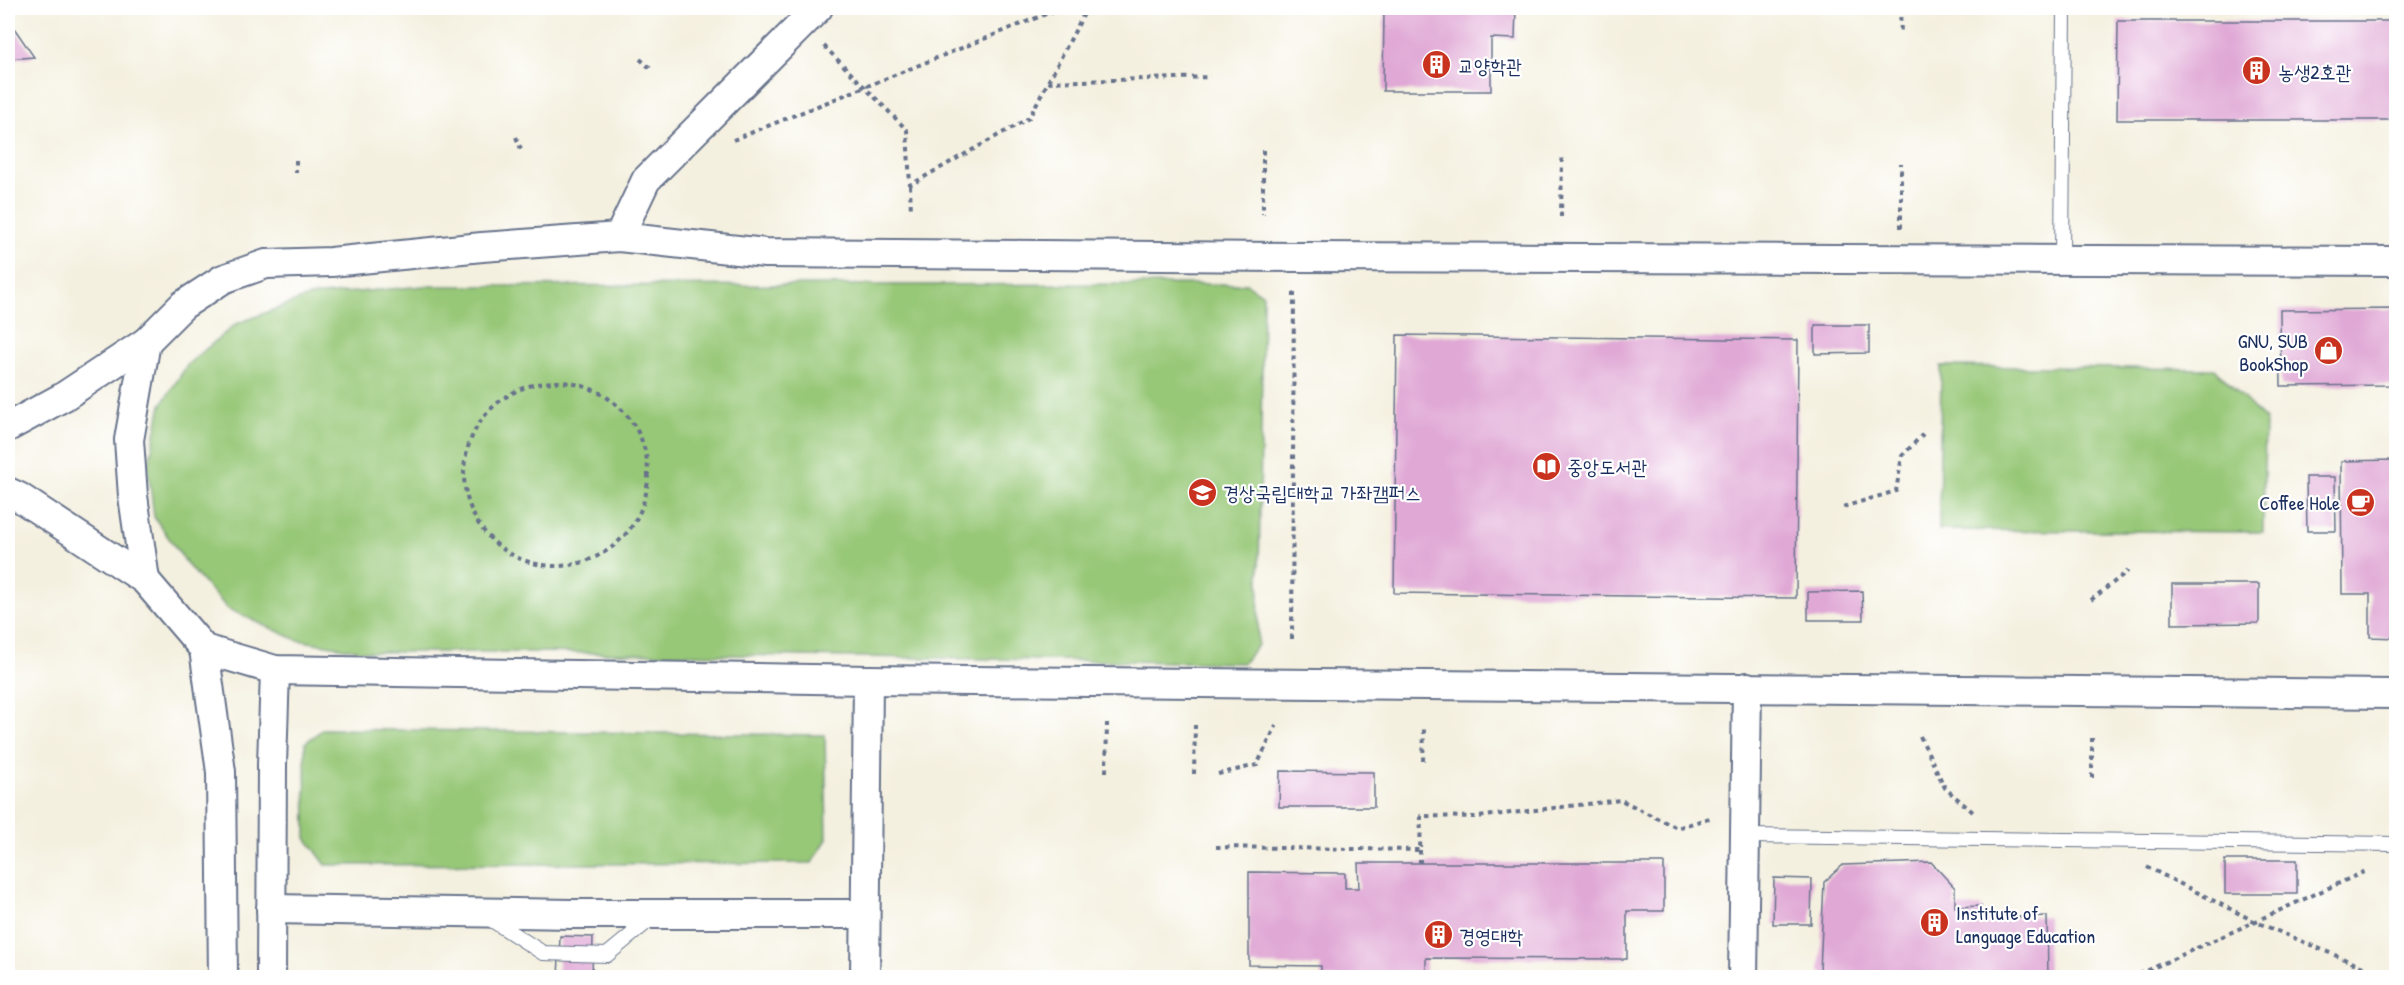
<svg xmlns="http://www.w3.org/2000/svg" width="2404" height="985" viewBox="0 0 2404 985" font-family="'Patrick Hand','Poor Story',sans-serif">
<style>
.green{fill:#97c877;stroke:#597c6a;stroke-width:1.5}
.building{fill:#e0a8d5}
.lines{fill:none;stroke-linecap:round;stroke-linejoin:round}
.lane-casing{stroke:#67738b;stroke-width:16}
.street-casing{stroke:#67738b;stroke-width:32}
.path{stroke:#67738b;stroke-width:4;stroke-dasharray:4.5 4.5;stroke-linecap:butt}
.lane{stroke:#fff;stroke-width:14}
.street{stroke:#fff;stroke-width:28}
.labels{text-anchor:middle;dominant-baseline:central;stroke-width:4.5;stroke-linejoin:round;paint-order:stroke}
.poi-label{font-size:20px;fill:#1b2f5e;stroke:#fff;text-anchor:start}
</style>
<rect width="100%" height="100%" fill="#fff"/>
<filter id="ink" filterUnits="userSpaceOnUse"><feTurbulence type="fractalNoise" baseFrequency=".0167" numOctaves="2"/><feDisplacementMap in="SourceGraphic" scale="12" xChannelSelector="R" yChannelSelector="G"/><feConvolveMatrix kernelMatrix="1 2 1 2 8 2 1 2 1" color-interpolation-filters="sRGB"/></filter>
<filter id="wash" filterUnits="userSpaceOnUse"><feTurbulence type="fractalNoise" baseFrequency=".008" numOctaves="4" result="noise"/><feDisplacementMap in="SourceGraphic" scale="24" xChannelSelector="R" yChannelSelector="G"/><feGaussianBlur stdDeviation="1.35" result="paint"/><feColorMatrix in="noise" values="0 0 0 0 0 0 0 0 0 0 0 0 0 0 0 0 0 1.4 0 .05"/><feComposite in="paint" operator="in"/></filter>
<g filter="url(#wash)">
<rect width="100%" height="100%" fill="#f4f0df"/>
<g class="green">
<polygon points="1247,284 1263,295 1258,645 1243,663 533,652 367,652 297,640 228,609 190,568 154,517 148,468 161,405 188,364 236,324 310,296 424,286"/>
<polygon points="1941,366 2215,369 2265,420 2263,532 1939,530"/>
<polygon points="323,729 825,735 827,839 812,863 326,865 306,838 305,743"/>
</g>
<g id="blocks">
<g class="building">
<polygon points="1384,8 1516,8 1515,39 1491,38 1491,91 1383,91"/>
<polygon points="8,20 10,22 34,57 8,59"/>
<polygon points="2118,21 2396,21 2396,120 2117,120"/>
<polygon points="2396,309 2396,385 2281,386 2280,310"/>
<polygon points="1815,325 1869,325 1869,353 1815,354"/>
<polygon points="1397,335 1798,340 1796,598 1394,593"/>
<polygon points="2396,460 2396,638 2370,637 2370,594 2342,594 2341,461"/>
<polygon points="2306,477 2335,477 2336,531 2307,531"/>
<polygon points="2172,584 2259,584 2259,623 2172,624"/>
<polygon points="1862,591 1863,620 1808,620 1808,592"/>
<polygon points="1280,771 1374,772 1374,807 1279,807"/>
<rect x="2225" y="860" width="72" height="34"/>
<polygon points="1931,862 1955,888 1955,907 1981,906 1982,918 2047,916 2048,978 1827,978 1820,971 1824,882 1843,865"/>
<polygon points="1358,863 1664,863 1664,911 1627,911 1627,959 1426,958 1426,978 1321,978 1321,966 1249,965 1249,872 1345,873 1345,888 1359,888"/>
<polygon points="1774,878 1812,879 1811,924 1773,924"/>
<polygon points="560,936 593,937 592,978 558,978"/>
</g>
</g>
</g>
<g filter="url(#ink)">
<use href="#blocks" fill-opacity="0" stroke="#67738b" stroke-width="1.5"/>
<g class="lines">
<defs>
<g id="lane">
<polyline points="2062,260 2064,8"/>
<polyline points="1745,836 2396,844"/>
<polyline points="487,917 543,953 607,955 653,917"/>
</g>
<g id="street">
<polyline points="619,237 646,180 818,8"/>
<polyline points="8,427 63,397 146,342 183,305 223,279 266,264 331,262 482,247 619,237 765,253 1294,257 2396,261"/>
<polyline points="8,492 19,497 145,580 204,649 275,670 868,680 2396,694"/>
<polyline points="145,580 133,496 129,440 146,342"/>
<polyline points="204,649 221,772 223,978"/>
<polyline points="271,909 572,914 865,914"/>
<polyline points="271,978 272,765 275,670"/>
<polyline points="865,978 868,680"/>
<polyline points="1743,978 1747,687"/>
</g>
</defs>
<use href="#lane" class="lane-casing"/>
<use href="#street" class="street-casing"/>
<g class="path">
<polyline points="1900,8 1901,35"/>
<polyline points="824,46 907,130 910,185 1029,118 1087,8"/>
<polyline points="640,59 652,70"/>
<polyline points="1048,82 1210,77"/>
<polyline points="516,137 521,149"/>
<polyline points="733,140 1061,8"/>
<polyline points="1263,150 1263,214"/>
<polyline points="296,160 296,173"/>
<polyline points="910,185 911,212"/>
<polyline points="1561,217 1562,155"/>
<polyline points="1901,228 1901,163"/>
<circle cx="556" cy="474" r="92"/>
<polyline points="1843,507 1896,491 1902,456 1923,434"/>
<polyline points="2091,600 2128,571"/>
<polyline points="1292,639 1294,289"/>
<polyline points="1920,736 1945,788 1974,813"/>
<polyline points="1423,761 1424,729"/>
<polyline points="1106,772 1107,723"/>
<polyline points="1194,774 1195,725"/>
<polyline points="1218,774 1257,765 1276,726"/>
<polyline points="2092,778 2092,738"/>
<polyline points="1216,847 1420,850 1421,816 1477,817 1621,800 1677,828 1713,817"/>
<polyline points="1420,850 1420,863"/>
<polyline points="2147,867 2256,922 2389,978"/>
<polyline points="2131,978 2368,870"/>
</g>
<use href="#lane" class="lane"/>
<use href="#street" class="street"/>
</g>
</g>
<defs>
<symbol id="building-disc" viewBox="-11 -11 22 22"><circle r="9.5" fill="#c8321e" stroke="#fff"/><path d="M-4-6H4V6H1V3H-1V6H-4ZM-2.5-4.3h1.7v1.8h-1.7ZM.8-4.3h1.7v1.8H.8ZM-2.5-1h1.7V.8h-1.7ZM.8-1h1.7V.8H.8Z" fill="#fff"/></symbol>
<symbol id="shop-disc" viewBox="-11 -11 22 22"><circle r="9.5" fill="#c8321e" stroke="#fff"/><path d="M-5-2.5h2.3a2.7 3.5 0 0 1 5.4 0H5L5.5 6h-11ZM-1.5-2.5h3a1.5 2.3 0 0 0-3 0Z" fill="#fff"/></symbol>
<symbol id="library-disc" viewBox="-11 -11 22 22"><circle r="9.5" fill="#c8321e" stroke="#fff"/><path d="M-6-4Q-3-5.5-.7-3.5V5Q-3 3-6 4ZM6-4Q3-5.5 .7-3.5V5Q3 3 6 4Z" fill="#fff"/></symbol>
<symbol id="university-disc" viewBox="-11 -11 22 22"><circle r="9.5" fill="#c8321e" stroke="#fff"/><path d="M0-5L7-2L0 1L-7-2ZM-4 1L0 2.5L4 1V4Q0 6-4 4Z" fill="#fff"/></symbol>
<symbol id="cafe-disc" viewBox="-11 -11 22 22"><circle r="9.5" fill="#c8321e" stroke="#fff"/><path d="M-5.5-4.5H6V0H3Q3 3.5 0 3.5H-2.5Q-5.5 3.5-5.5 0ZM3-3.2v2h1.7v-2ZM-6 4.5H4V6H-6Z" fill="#fff"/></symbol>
</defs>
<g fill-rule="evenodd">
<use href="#building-disc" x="1420" y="48" width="33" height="33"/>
<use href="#building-disc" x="2240" y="54" width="33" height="33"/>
<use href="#shop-disc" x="2312" y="334" width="33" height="33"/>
<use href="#library-disc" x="1530" y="450" width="33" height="33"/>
<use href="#university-disc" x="1186" y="476" width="33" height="33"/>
<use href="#cafe-disc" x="2344" y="486" width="33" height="33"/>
<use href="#building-disc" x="1918" y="906" width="33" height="33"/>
<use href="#building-disc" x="1422" y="918" width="33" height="33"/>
</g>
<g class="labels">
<g class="poi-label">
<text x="1458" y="65">교양학관</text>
<text x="2278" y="71">농생2호관</text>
<text x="2308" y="340" text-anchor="end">GNU, SUB<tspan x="2308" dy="23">BookShop</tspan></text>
<text x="1567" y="466">중앙도서관</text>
<text x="1223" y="492">경상국립대학교 가좌캠퍼스</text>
<text x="2340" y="502" text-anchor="end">Coffee Hole</text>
<text x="1956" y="912">Institute of<tspan x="1956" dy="23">Language Education</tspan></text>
<text x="1459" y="935">경영대학</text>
</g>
</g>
<rect width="2404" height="985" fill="none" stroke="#fff" stroke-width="30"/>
</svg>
